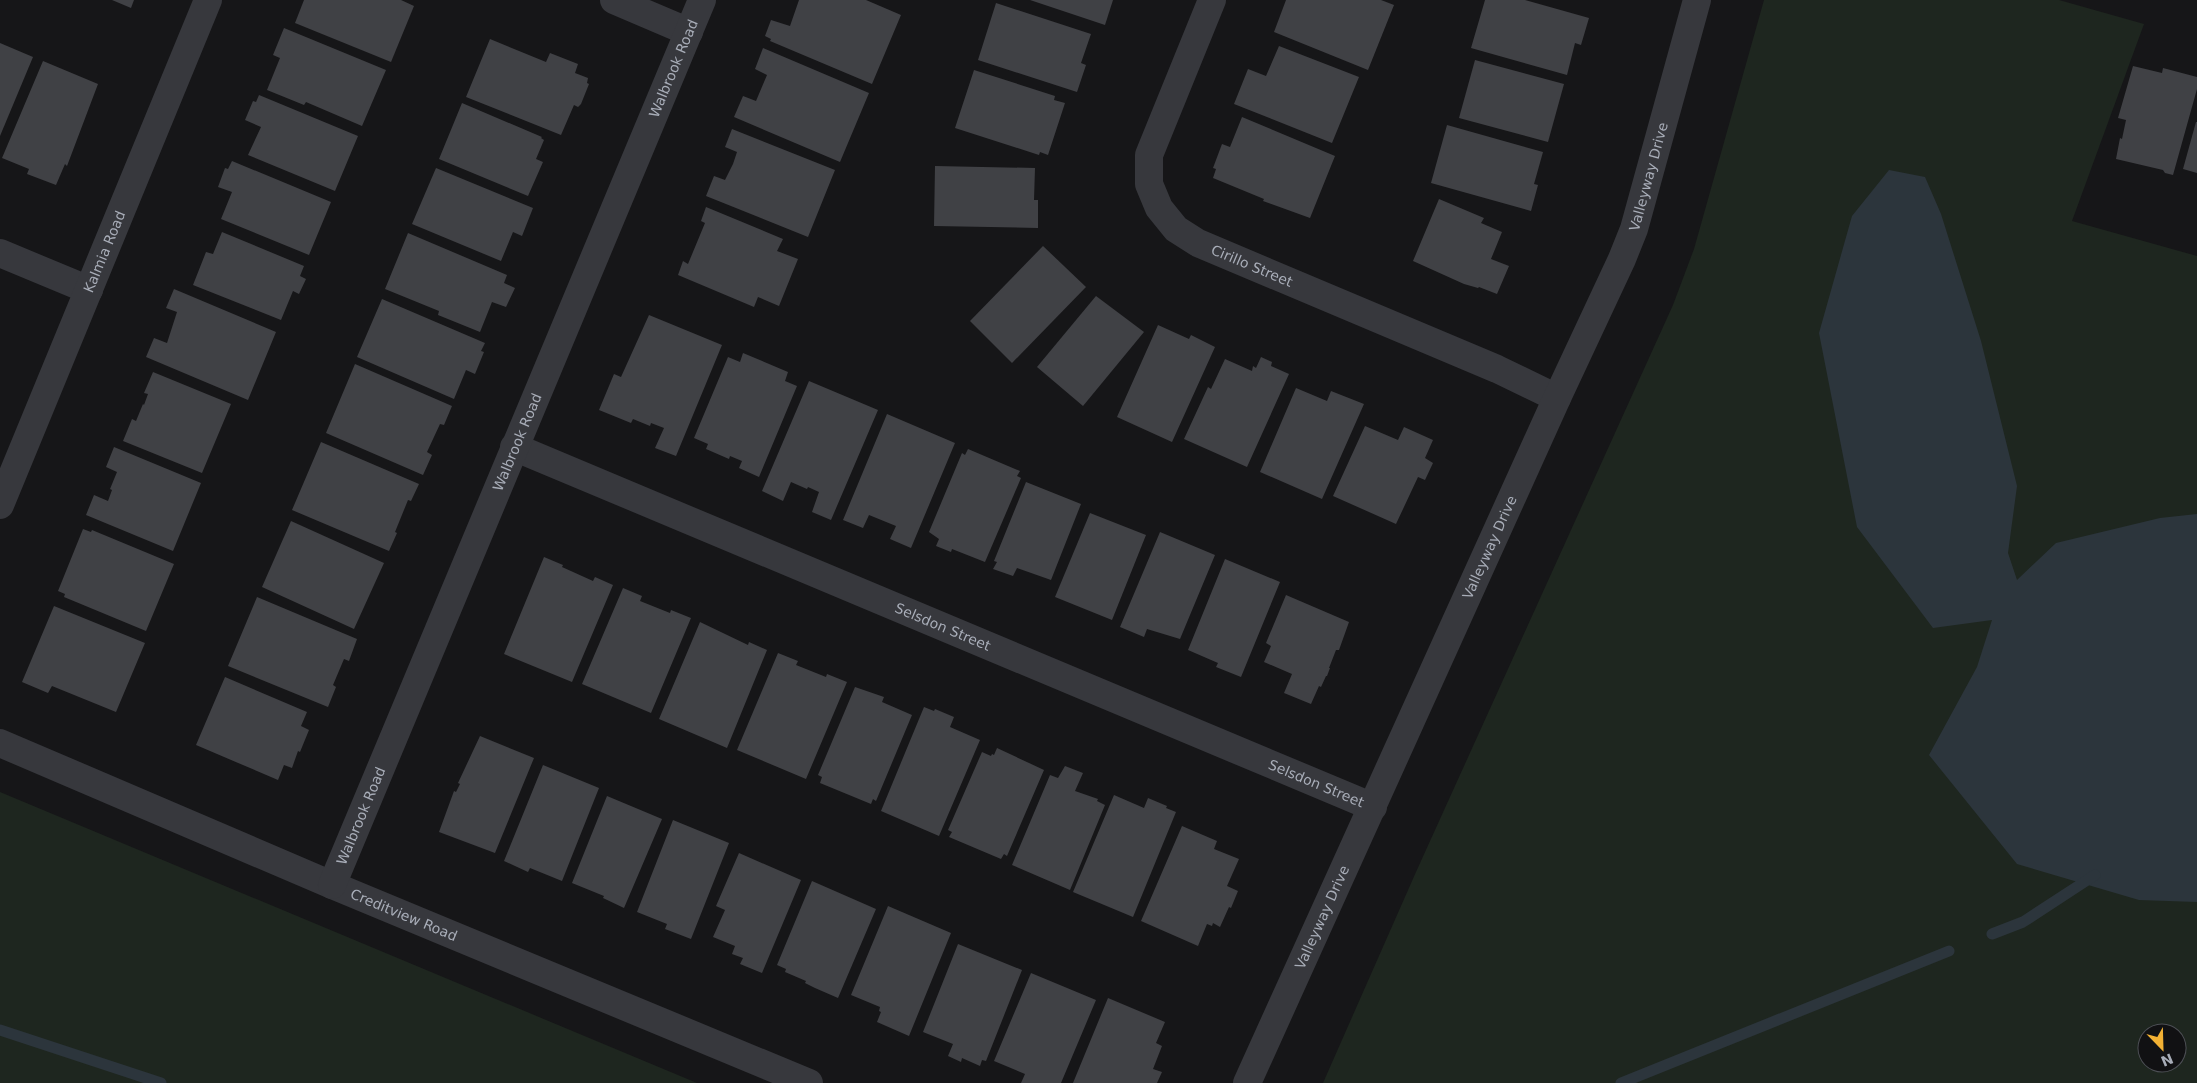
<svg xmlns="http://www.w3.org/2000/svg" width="2197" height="1083" viewBox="0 0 2197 1083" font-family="'DejaVu Sans',sans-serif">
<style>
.green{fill:#1e261f;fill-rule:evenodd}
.water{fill:#2c353c}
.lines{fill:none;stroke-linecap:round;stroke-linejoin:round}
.stream{stroke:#2c353c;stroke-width:11}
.building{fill:#404145}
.minor{stroke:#37383d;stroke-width:28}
.labels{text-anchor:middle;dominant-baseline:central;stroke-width:4;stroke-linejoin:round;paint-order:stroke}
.street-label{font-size:14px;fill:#a8adb8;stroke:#111113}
</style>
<rect width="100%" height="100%" fill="#161618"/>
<g class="green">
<path d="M1764,0H2059L2144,24L2072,221L2197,256V1083H1323L1416,872L1673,305L1694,249ZM2147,1033H2177V1063H2147Z"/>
<polygon points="0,792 697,1083 0,1083"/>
</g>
<polygon class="water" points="1889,170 1925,177 1941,214 1981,341 2017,486 2008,553 2017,580 2056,543 2160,518 2197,514 2197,902 2139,900 2017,864 1929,755 1977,667 1992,620 1933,628 1857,527 1819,333 1852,216"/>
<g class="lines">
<g class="stream">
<polyline points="1992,934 2023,922 2095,875"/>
<polyline points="0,1030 161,1083"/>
<polyline points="1621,1083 1949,951"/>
</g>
</g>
<g class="building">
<polygon points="112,0 134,0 131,8"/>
<polygon points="304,0 401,0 414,6 391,62 295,23"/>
<polygon points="799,0 866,0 901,15 872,84 770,41 771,39 765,36 771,20 790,26"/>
<polygon points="1030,0 1113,0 1105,25"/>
<polygon points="1286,0 1381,0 1394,5 1368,70 1274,32"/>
<polygon points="1485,0 1525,0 1589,18 1581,45 1575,43 1567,75 1471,48"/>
<polygon points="996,3 1091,34 1081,63 1086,65 1077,92 978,60"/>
<polygon points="284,28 386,70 362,126 306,102 304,105 267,90 280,58 273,55"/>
<polygon points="490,39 546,62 550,53 578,64 575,73 588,78 587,83 589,84 581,104 578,107 574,105 561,135 466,97"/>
<polygon points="0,43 33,57 0,136"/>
<polygon points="1279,46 1359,77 1332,143 1234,104 1248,69 1266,76"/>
<polygon points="763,48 869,93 840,162 734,117 743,96 756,101 767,75 755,69"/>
<polygon points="1475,60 1564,84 1548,142 1459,118"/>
<polygon points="43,61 98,84 67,166 65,164 56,185 27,174 29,169 2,158"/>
<polygon points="2133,66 2162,73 2163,68 2197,77 2197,89 2173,175 2165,173 2163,170 2116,159 2120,138 2122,139 2126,120 2118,118"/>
<polygon points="974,70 1055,96 1054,100 1065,103 1048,155 1040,152 1039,155 955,128"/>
<polygon points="259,95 358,136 335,191 248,155 261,127 245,120 253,101 256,102"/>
<polygon points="462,103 542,137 541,138 544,140 536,159 543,162 528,196 439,159"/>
<polygon points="1242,117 1335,156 1310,218 1263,201 1264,199 1213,178 1216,169 1213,168 1222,144 1230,147"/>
<polygon points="2196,122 2197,122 2197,173 2183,169"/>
<polygon points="1447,125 1543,152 1534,184 1538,185 1531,211 1431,183"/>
<polygon points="732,129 835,170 808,237 706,196 714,176 725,180 733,164 737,152 725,147"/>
<polygon points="232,161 331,202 309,255 221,219 232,192 218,187 225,168 228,169"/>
<polygon points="935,166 1035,168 1034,200 1038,200 1038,228 934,226"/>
<polygon points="436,168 533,208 522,236 513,232 501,261 412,224"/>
<polygon points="1439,199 1484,218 1481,223 1502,232 1491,259 1509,266 1497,294 1479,287 1478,288 1464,284 1413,261"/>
<polygon points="706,207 783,239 777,251 798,259 779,306 758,297 754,307 678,275 683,261 688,264 705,223 701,221"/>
<polygon points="222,232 304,266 300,276 306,279 299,294 293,291 281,320 193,285 206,252 213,254"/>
<polygon points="408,233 507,275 504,283 515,288 506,307 492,302 480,332 438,315 439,311 385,289"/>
<polygon points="1043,246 1086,287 1012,363 970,321"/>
<polygon points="174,289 276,332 248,400 146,357 154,338 167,343 177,312 166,308"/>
<polygon points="1096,296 1144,332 1083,406 1037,367"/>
<polygon points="382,299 485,343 481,351 484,352 475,374 466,370 454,399 357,357"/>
<polygon points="649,315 722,345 676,456 655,448 664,428 651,423 650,426 633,419 631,423 599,410 614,374 621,377"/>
<polygon points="1158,325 1189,339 1191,335 1215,347 1172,442 1117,417"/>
<polygon points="743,353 788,372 785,381 797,386 759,477 739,468 742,461 730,456 729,459 706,449 708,444 694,438 728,357 740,362"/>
<polygon points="1261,357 1272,362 1271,366 1289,374 1247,467 1184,439 1208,387 1211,389 1225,359 1252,371 1253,366 1256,368"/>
<polygon points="355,364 452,406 444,425 440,424 427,452 432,455 423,475 326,433"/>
<polygon points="153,372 231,404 202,473 123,441 132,419 136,421 143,404 144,405 148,394 144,393"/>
<polygon points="809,381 878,410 831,520 812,512 819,492 808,487 807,489 791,482 783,501 762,491"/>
<polygon points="1296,388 1327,401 1331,391 1364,404 1322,499 1260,472"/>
<polygon points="887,414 955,443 911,548 890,539 896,526 869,515 863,528 843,520"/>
<polygon points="1365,426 1398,440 1404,427 1433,440 1425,458 1433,463 1425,480 1418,477 1396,524 1333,496"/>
<polygon points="321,442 419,484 411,501 408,500 395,532 397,533 389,551 292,510"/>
<polygon points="114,447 201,483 173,551 86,515 94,495 108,501 112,490 110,489 117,472 106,467"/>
<polygon points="968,449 1020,471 1017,476 1021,478 985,562 952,549 951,552 936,546 939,539 929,532 962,453 965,455"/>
<polygon points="1026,482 1081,504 1051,580 1017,568 1013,576 993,569 997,562 994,561"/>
<polygon points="1090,513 1146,535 1112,620 1055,597"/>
<polygon points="291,521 384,563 354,629 262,587"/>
<polygon points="83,529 91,532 92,530 174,564 146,631 64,597 65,594 58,591"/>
<polygon points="1160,532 1215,555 1180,639 1147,629 1144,637 1120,627"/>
<polygon points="544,557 563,565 562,567 593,581 595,577 613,585 572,682 504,654"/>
<polygon points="1225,559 1280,582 1241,677 1216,667 1218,663 1188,650"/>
<polygon points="623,588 642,596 640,601 670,613 671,610 691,618 651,713 582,684"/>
<polygon points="1286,595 1349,622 1339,650 1336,650 1329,668 1330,668 1327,676 1326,676 1321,687 1319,686 1311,704 1284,693 1292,674 1264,662 1271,646 1266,643"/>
<polygon points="257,597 357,639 349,661 344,659 333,685 336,687 328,707 228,666"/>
<polygon points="54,606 145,643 116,712 52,686 48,693 22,682"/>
<polygon points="700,622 748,645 749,642 767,650 727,748 659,719"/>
<polygon points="778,653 798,661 796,665 826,677 827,674 847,682 806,779 737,750"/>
<polygon points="225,677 307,712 301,726 309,730 300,752 298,751 292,768 284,765 278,780 196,745"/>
<polygon points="855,687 884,697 882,702 912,715 876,801 873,799 871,804 820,783 822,777 818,775"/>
<polygon points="924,707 934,711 935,709 954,717 950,727 980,740 939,836 881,811"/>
<polygon points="480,736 534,758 495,853 439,832 454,791 456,792 460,784 458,783"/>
<polygon points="997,748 1044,770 1007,856 1004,854 1001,859 949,837 952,832 948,830 982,752 991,756 992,754 994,755"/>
<polygon points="543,765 599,788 562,881 530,868 528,872 504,861"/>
<polygon points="1065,766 1083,773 1075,791 1098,799 1097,801 1105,805 1070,890 1012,865 1050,775 1058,778"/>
<polygon points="1114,795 1144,808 1148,798 1167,806 1166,808 1176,812 1133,917 1073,892"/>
<polygon points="607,796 662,819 624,908 603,898 604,896 572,883"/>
<polygon points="673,820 729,843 691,939 665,929 667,924 637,912"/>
<polygon points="1182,826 1217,841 1214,849 1239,859 1227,886 1238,891 1231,908 1229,907 1220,927 1213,923 1212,926 1207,924 1198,946 1141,921"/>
<polygon points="739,853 801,880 762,973 740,964 743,958 732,954 735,946 713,937 725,910 716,906"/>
<polygon points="812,881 876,909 838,998 815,988 805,983 806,981 785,972 786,969 777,965"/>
<polygon points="888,906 951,933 909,1036 877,1022 881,1012 879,1011 880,1007 851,995"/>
<polygon points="958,944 1022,970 986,1061 982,1060 980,1066 962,1058 961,1062 948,1056 953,1044 923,1032"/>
<polygon points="1031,973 1096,1000 1061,1083 1021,1083 1025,1074 994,1061"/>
<polygon points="1108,998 1165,1022 1156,1043 1162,1046 1153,1069 1162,1072 1157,1083 1073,1083"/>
</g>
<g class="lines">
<g class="minor">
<polyline points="614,0 689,32"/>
<path id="s1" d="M1212,0L1149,155V184L1159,208L1176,229L1198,243L1497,369L1557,398"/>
<polyline points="0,253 89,290"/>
<path id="s2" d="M514,447L1373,807"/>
<path id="s3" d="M0,505L208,0"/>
<path id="s4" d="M0,743L332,885L809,1083"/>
<path id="s5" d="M332,885L702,0"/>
<path id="s6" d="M1247,1083L1557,398L1622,259L1634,229L1697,0"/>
</g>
</g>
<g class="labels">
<g class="street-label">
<text stroke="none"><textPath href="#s5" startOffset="885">Walbrook Road</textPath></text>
<text stroke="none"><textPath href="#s6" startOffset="992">Valleyway Drive</textPath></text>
<text stroke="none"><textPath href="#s3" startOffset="274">Kalmia Road</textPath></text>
<text stroke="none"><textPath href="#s1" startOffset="334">Cirillo Street</textPath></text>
<text stroke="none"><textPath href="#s5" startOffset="480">Walbrook Road</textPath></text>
<text stroke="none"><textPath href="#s6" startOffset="588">Valleyway Drive</textPath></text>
<text stroke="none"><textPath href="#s2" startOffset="465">Selsdon Street</textPath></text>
<text stroke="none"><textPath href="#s2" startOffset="870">Selsdon Street</textPath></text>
<text stroke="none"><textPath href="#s5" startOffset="75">Walbrook Road</textPath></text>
<text stroke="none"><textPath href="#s4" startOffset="439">Creditview Road</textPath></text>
<text stroke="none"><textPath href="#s6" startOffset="182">Valleyway Drive</textPath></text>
</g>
</g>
<g transform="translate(2162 1048) rotate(157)"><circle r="24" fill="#111113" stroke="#4d4f55"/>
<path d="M0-4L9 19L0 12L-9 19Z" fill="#f2b134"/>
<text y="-8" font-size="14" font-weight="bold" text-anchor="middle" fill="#a8adb8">N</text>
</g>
</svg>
